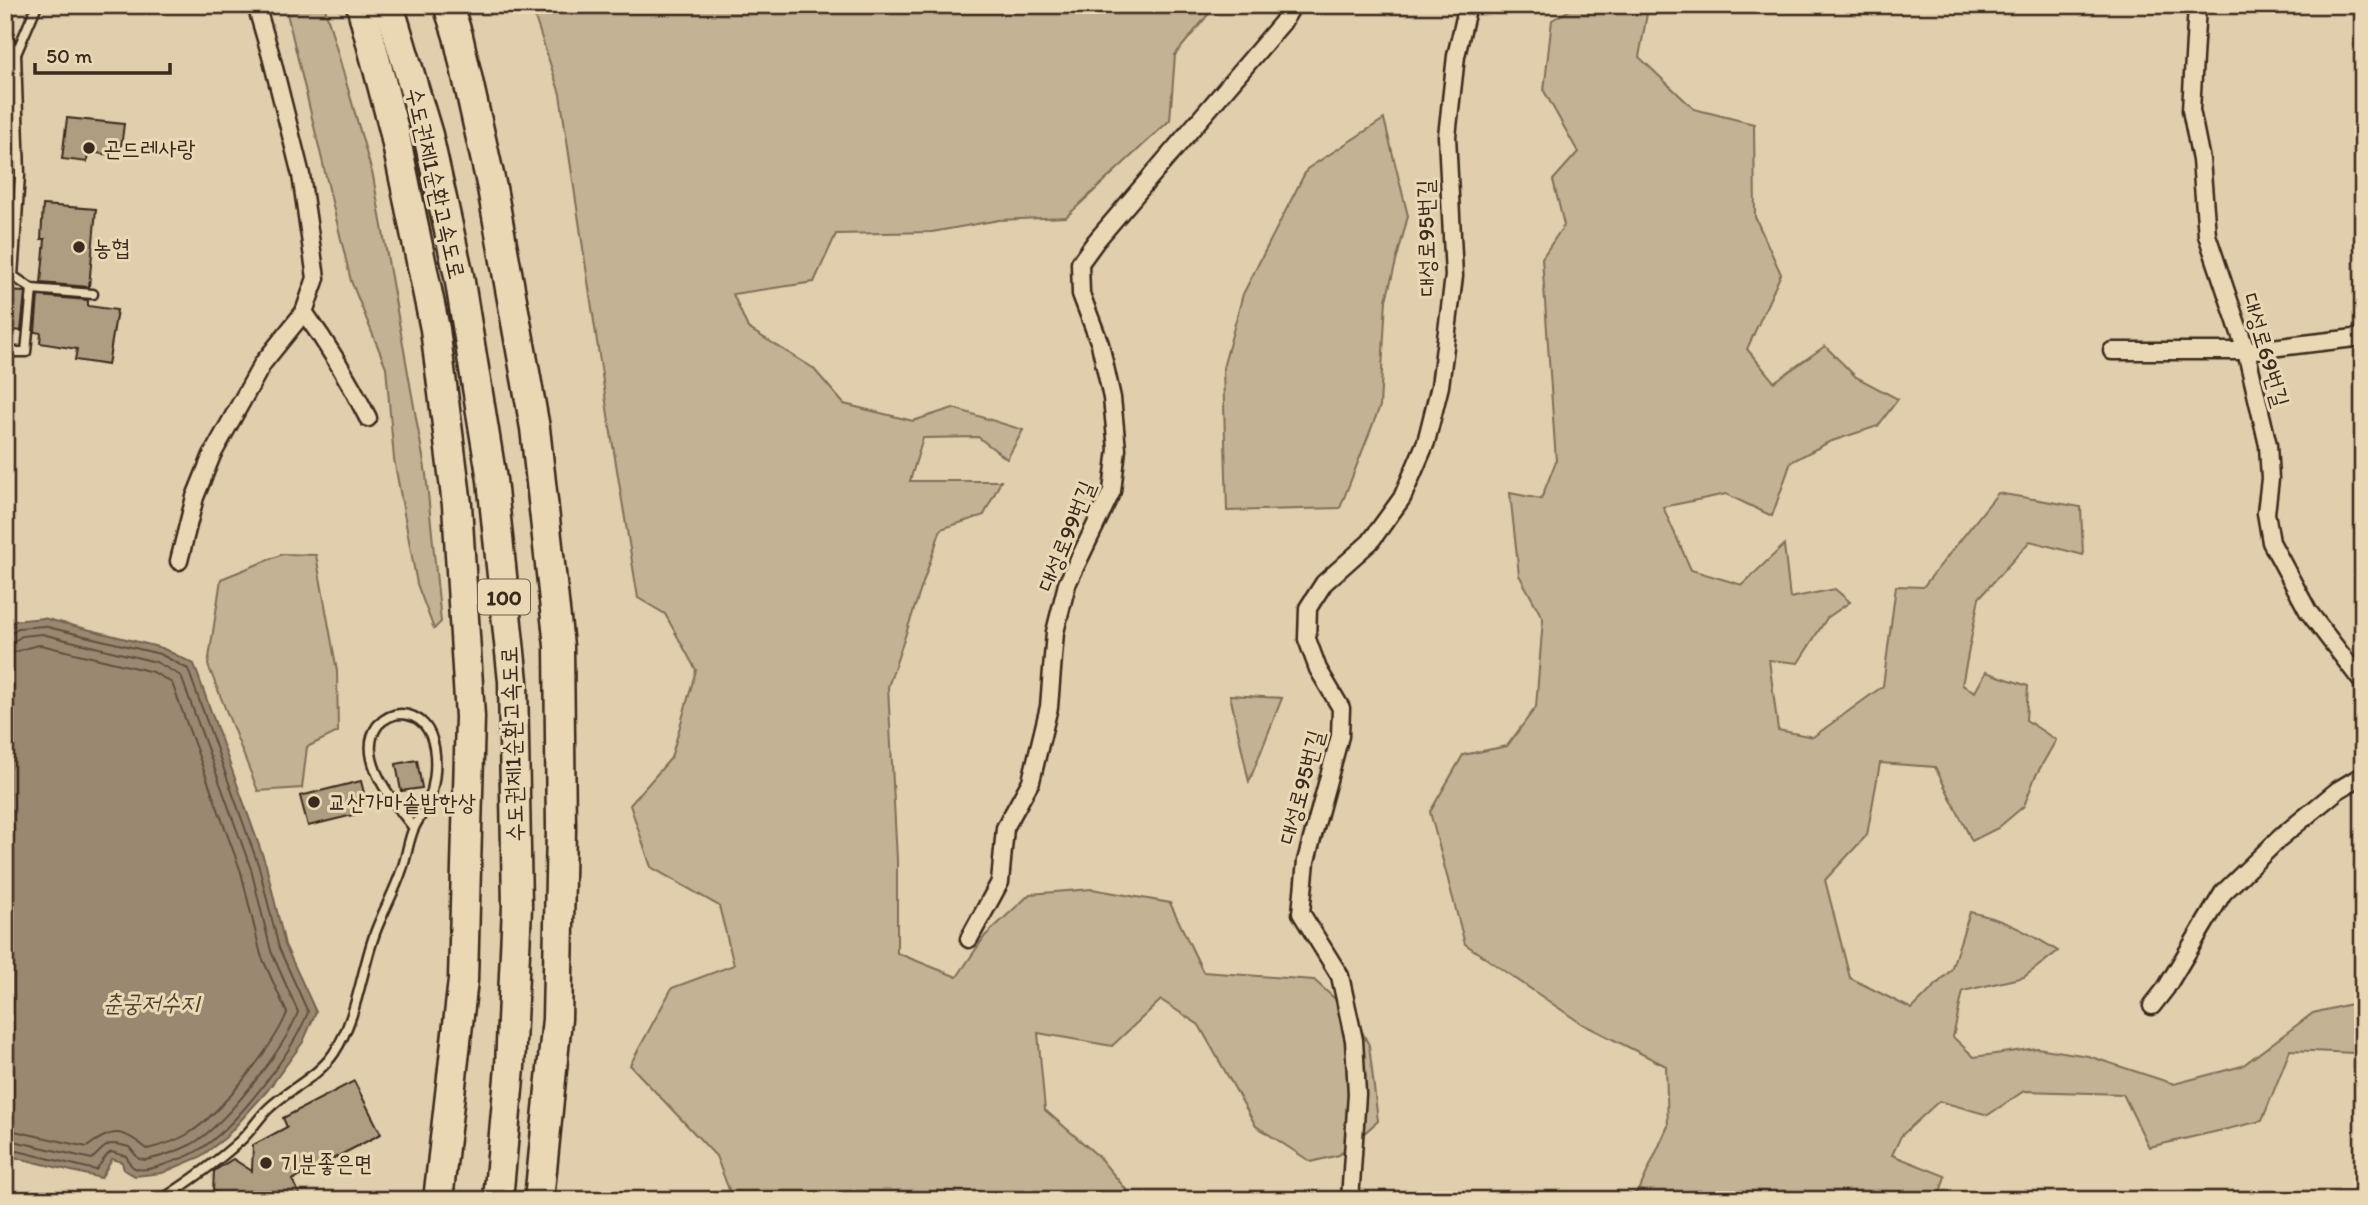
<svg xmlns="http://www.w3.org/2000/svg" width="2368" height="1205" viewBox="0 0 2368 1205" font-family="Itim,'Poor Story',sans-serif">
<style>
.green{fill:#c4b294;stroke:#806e59;stroke-width:2}
.water{fill:#9a8870;stroke:#74624f;stroke-width:2}
.lines{fill:none;stroke-linecap:round;stroke-linejoin:round}
.shore{stroke:#61503f;stroke-width:2}
.building{fill:#af9d82;stroke:#3b2a1e;stroke-width:2}
.lane-casing{stroke:#3b2a1e;stroke-width:13}
.street-casing{stroke:#3b2a1e;stroke-width:21}
.highway-casing{stroke:#3b2a1e;stroke-width:33}
.path{stroke:#3b2a1e;stroke-width:3.5;stroke-dasharray:5 5;stroke-linecap:butt}
.lane{stroke:#ead8b5;stroke-width:8}
.street{stroke:#ead8b5;stroke-width:16}
.highway{stroke:#ead8b5;stroke-width:28}
.poi-dot{fill:#3b2a1e;stroke:#ead8b5;stroke-width:2.5}
.labels{text-anchor:middle;dominant-baseline:central;stroke-width:6;stroke-linejoin:round;paint-order:stroke}
.shield{fill:#ead8b5;stroke:#705e4b;stroke-width:2}
.shield-label{font-size:21px;font-weight:bold;fill:#3b2a1e}
.poi-label{font-size:23px;fill:#3b2a1e;stroke:#ead8b5;text-anchor:start}
.street-label{font-size:23px;fill:#3b2a1e;stroke:#ead8b5}
.water-label{font-size:24px;font-style:italic;fill:#534232;stroke:#ead8b5}
</style>
<rect width="100%" height="100%" fill="#e0ceac"/>
<filter id="ink" filterUnits="userSpaceOnUse"><feTurbulence type="fractalNoise" baseFrequency=".0143" numOctaves="2"/><feDisplacementMap in="SourceGraphic" scale="14" xChannelSelector="R" yChannelSelector="G"/><feConvolveMatrix kernelMatrix="1 2 1 2 8 2 1 2 1" color-interpolation-filters="sRGB"/></filter>
<g filter="url(#ink)">
<g class="green">
<polygon points="285,5 324,5 373,176 426,474 441,622 434,629 417,584 394,459 386,367 351,281"/>
<polygon points="531,5 1216,5 1175,55 1170,120 1066,217 999,220 932,232 836,234 814,282 733,294 748,328 813,368 844,404 913,421 953,408 1023,430 1007,459 978,437 923,438 910,481 1001,481 984,515 941,529 888,687 897,860 897,953 957,977 985,936 1030,894 1092,889 1170,903 1203,972 1314,980 1354,1016 1369,1045 1378,1121 1339,1155 1311,1162 1256,1126 1199,1025 1161,1000 1112,1046 1038,1033 1045,1110 1098,1156 1135,1200 733,1200 716,1156 630,1065 672,988 734,965 719,906 651,867 630,805 671,758 696,670 665,614 638,598 608,415 560,94"/>
<path d="M1579,5H1624L1647,14L1639,57L1694,109L1754,124L1755,217L1781,274L1747,349L1774,382L1825,346L1856,377L1898,399L1878,426L1829,442L1791,462L1772,516L1726,494L1663,507L1691,570L1742,585L1784,545L1790,598L1835,589L1850,602L1827,618L1798,663L1769,660L1778,730L1813,737L1883,686L1896,586L1923,587L1998,493L2081,507L2083,555L2030,541L1979,598L1962,685L1975,692L1986,672L2028,686L2026,720L2056,740L2035,777L2024,806L1998,828L1972,841L1935,767L1880,763L1867,835L1825,880L1850,978L1912,1009L1951,970L1970,912C2006,920 2027,932 2058,951L2024,977L1963,991L1953,1037L1974,1057L2037,1048L2088,1056L2174,1084L2242,1066L2313,1013L2363,1001V1079L2354,1081V1053L2290,1050L2262,1121L2149,1147L2123,1094L2024,1091L1988,1115L1939,1101L1901,1136L1892,1155L1945,1176L1938,1200H1628L1640,1188L1668,1126L1666,1066L1582,1024L1465,944L1430,812L1463,755L1507,746L1536,707L1543,619L1519,575L1510,493L1541,499L1556,461L1542,258L1564,225L1553,180L1578,152L1544,91L1552,20Z"/>
<polygon points="1384,119 1408,216 1386,300 1380,406 1340,508 1227,511 1223,368 1243,294 1307,169"/>
<polygon points="283,554 316,555 337,671 338,732 307,747 302,788 258,791 208,665 221,579"/>
<polygon points="1230,695 1282,698 1249,782"/>
</g>
<polygon class="water" points="43,618 162,648 194,664 266,865 285,945 316,1012 303,1042 267,1091 225,1138 200,1157 162,1173 135,1176 124,1170 122,1162 112,1159 101,1178 5,1155 5,630 14,621"/>
<g class="lines">
<g class="shore">
<path d="M5,634H11L18,628L43,626L160,654L188,669L259,867L279,948L308,1012C293,1052 234,1130 197,1151C186,1158 169,1163 157,1167C150,1169 136,1172 131,1165C128,1162 128,1158 126,1156L111,1152L107,1155L96,1170L5,1148"/>
<path d="M5,643L13,642L22,636L42,634L156,662L181,676L251,869L271,951L298,1012C285,1048 225,1125 192,1144C178,1151 161,1157 146,1160L139,1159L129,1147C106,1140 107,1145 92,1159L5,1139"/>
<path d="M5,654C18,653 27,646 41,645L153,672L172,683L241,872L261,955L287,1013C274,1046 219,1115 188,1134C176,1141 160,1146 147,1149C122,1128 112,1128 87,1147L5,1129"/>
</g>
</g>
<g class="building">
<polygon points="67,118 124,124 120,156 88,152 87,162 62,159"/>
<polygon points="43,205 96,209 89,287 41,283 45,239 41,239"/>
<polygon points="5,291 25,292 21,331 5,329"/>
<polygon points="38,296 88,300 88,306 117,310 108,365 75,360 77,349 40,343 41,333 35,332"/>
<polygon points="417,760 422,788 401,791 396,764"/>
<polygon points="361,781 365,797 357,799 361,813 308,826 300,796"/>
<polygon points="354,1081 381,1134 292,1180 303,1200 230,1200 213,1191 214,1171 233,1159 252,1171 253,1145 287,1127 283,1118"/>
</g>
<g class="lines">
<defs>
<g id="lane">
<polyline points="5,34 16,54 20,175 13,276 32,289"/>
<polyline points="16,54 37,5"/>
<polyline points="5,167 17,137"/>
<polyline points="5,352 26,352 32,289 93,294"/>
<path d="M161,1200C189,1182 217,1162 241,1140C252,1130 259,1117 269,1108C290,1088 317,1078 334,1053C357,1018 361,972 375,933C383,911 395,891 402,869C407,856 408,841 414,828C418,819 425,811 429,801C439,773 442,716 401,714C392,714 384,719 378,725C354,757 395,804 414,828"/>
</g>
<g id="street">
<polyline points="2197,5 2191,110 2201,160 2207,235 2246,351 2268,445 2270,479 2266,513 2271,542 2308,611 2363,683"/>
<path d="M304,312C329,346 349,380 368,418"/>
<polyline points="2112,351 2246,351 2363,337"/>
<polyline points="179,561 195,497 212,455 263,363 304,312 316,278 301,175 271,56 256,5"/>
<polyline points="969,939 1000,882 1005,828 1031,781 1049,707 1055,632 1067,584 1112,491 1117,449 1112,398 1100,344 1081,294 1080,263 1096,241 1282,23 1293,5"/>
<polyline points="2152,1006 2166,988 2223,893 2281,837 2338,790 2363,775"/>
<polyline points="1350,1200 1357,1094 1354,1040 1340,976 1301,913 1306,861 1340,736 1341,708 1318,669 1307,639 1308,608 1324,583 1370,542 1402,498 1426,442 1440,386 1454,276 1447,136 1456,56 1468,5"/>
</g>
<g id="highway">
<polyline points="361,5 394,130 435,329 457,505 470,717 463,980 438,1200"/>
<polyline points="389,5 428,135 459,276 492,480 513,681 517,906 510,1067 498,1200"/>
<polyline points="448,5 458,36 492,188 535,428 559,646 561,829 557,1019 539,1200"/>
</g>
</defs>
<use href="#lane" class="lane-casing"/>
<use href="#street" class="street-casing"/>
<use href="#highway" class="highway-casing"/>
<polyline class="path" points="5,12 8,5"/>
<use href="#lane" class="lane"/>
<use href="#street" class="street"/>
<use href="#highway" class="highway"/>
</g>
</g>
<g class="poi-dot">
<circle cx="89" cy="148" r="7"/>
<circle cx="79" cy="247" r="7"/>
<circle cx="314" cy="802" r="7"/>
<circle cx="266" cy="1163" r="7"/>
</g>
<g class="labels">
<rect class="shield" x="478" y="579.5" width="52" height="35" rx="5"/>
<g class="shield-label">
<text x="504" y="597">100</text>
</g>
<g class="poi-label">
<text x="103" y="148">곤드레사랑</text>
<text x="93" y="247">농협</text>
<text x="328" y="802">교산가마솥밥한상</text>
<text x="280" y="1163">기분좋은면</text>
</g>
<g class="street-label">
<text transform="translate(436 183) rotate(77)">수도권제1순환고속도로</text>
<text transform="translate(1426 238) rotate(-91)">대성로95번길</text>
<text transform="translate(2266 350) rotate(74)">대성로69번길</text>
<text transform="translate(1066 536) rotate(-68)">대성로99번길</text>
<text transform="translate(512 744) rotate(-92)">수도권제1순환고속도로</text>
<text transform="translate(1301 787) rotate(-75)">대성로95번길</text>
</g>
<g class="water-label">
<text x="151" y="1002">춘궁저수지</text>
</g>
</g>
<rect width="2368" height="1205" fill="none" stroke="#ead8b5" stroke-width="28"/>
<rect x="14" y="14" width="2340" height="1177" fill="none" stroke="#3b2a1e" stroke-width="2.5" filter="url(#ink)"/>
<path d="M35 63v10h135v-10" fill="none" stroke="#3b2a1e" stroke-width="3.5"/>
<text x="46" y="63" font-size="21" fill="#3b2a1e" stroke="#ead8b5" stroke-width="5" paint-order="stroke">50 m</text>
</svg>
